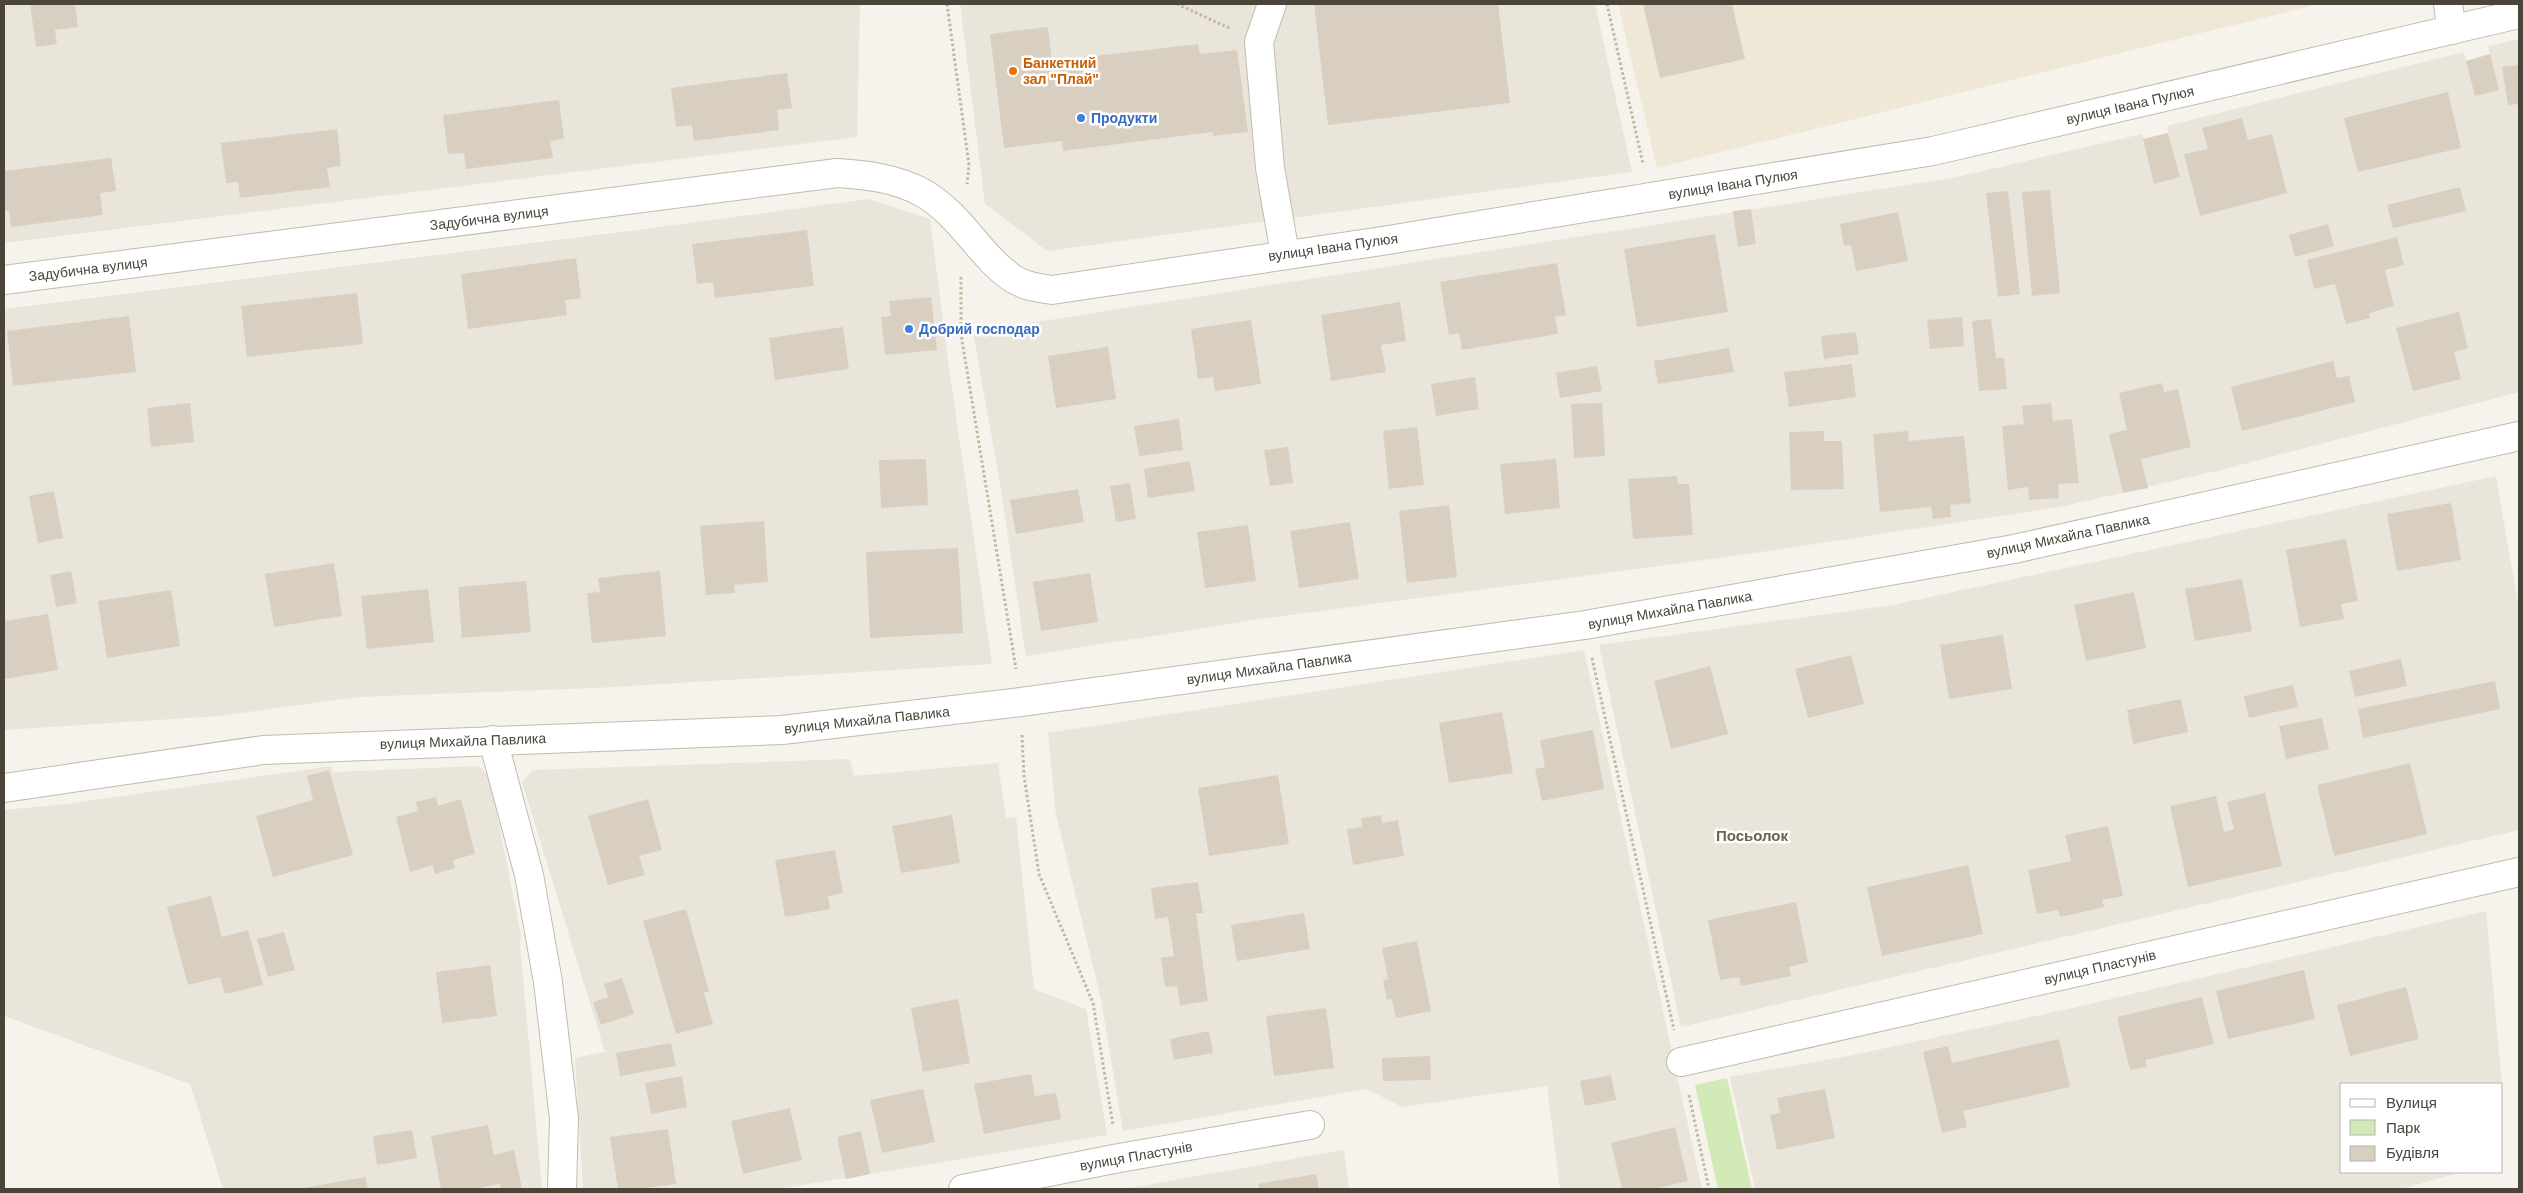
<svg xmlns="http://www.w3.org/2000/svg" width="2523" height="1193" viewBox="0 0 2523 1193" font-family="Arial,sans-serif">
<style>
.residential{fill:#eae5da}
.education{fill:#efe8d6}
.green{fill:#d2eab5}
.building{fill:#d8cfc1}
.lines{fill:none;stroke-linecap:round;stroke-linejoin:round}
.minor-casing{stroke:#c2bbae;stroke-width:30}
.path{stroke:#c4b79f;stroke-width:3;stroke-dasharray:2.5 2.5;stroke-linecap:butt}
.minor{stroke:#fff;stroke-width:28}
.food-dot{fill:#e8710a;stroke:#fff;stroke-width:2}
.shop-dot{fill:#3f7fe0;stroke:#fff;stroke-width:2}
.labels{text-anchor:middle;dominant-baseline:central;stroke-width:5;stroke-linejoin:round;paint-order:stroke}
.food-label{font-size:14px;font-weight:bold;fill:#c56008;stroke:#fff;text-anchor:start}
.street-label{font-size:14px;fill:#4b4439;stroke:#fff}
.shop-label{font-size:14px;font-weight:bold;fill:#366cbe;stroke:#fff;text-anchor:start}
.neighbourhood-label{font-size:15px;font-weight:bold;fill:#6e6250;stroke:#fff}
</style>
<rect width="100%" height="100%" fill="#f6f3ec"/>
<g class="residential">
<polygon points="4,4 860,4 857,137 4,243"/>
<polygon points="960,4 1595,4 1632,172 1047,251 985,204"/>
<polygon points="2519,39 2519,392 2225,469 2060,507 1741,555 1261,619 1026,656 1000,484 973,332 1957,177 2142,134 2144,139 2168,133 2167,126 2464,52 2466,61 2490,54 2488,46"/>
<polygon points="868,199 930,219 948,360 992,664 596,688 358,697 219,716 4,730 4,309 637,230"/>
<polygon points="2496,476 2519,610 2519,830 1681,1027 1599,645 1893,605"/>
<polygon points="1584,650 1702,1189 1560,1189 1547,1086 1402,1107 1367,1089 1123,1131 1101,999 1056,815 1048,733"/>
<polygon points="850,759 854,776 998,763 1006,818 1016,817 1034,989 1086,1009 1107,1135 778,1189 583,1189 575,1058 605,1052 522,782 533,770"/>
<polygon points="331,766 333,772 478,766 489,775 521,935 520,944 542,1189 223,1189 190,1084 4,1016 4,810 65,804"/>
<polygon points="2486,911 2502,1084 2342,1084 2342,1172 2462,1172 2401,1189 1755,1189 1730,1077 1853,1055 2068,1009"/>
<polygon points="1344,1150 1349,1189 1124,1189"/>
</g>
<polygon class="education" points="1618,4 2319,4 1657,168"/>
<polygon class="green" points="1727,1078 1752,1189 1718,1189 1695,1085"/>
<g class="building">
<polygon points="30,4 75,4 78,27 55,30 57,44 36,47"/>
<polygon points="1314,4 1498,4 1510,103 1328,125"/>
<polygon points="1643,4 1732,4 1745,59 1660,78"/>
<polygon points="1048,27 1052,61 1198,44 1200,54 1237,50 1248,132 1213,136 1213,132 1063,151 1062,141 1004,148 990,34"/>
<polygon points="2490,54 2499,90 2475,96 2466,61"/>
<polygon points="2519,65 2519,104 2508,105 2502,67"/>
<polygon points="787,73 792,108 777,110 779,130 694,141 692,125 676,127 671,88"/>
<polygon points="2448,92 2461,148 2358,172 2344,118"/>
<polygon points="559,100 564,139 550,141 553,158 466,169 464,153 448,154 443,115"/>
<polygon points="2242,118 2248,140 2272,134 2287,193 2200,216 2184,154 2208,149 2202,128"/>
<polygon points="337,129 341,166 327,168 330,187 240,198 238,182 226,183 221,143"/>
<polygon points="2168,133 2180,177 2154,184 2143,139"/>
<polygon points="111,158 116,191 100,193 103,215 11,227 9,210 4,211 4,171"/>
<polygon points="2460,187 2466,211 2393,228 2387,205"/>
<polygon points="2050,190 2060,293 2032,296 2022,192"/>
<polygon points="2008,191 2020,294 1998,297 1986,193"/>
<polygon points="1751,209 1756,244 1738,247 1733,211"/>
<polygon points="1898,212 1908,261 1856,271 1851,245 1844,246 1840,224"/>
<polygon points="2328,224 2334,246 2295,257 2289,235"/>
<polygon points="807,230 814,286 715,298 713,282 697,284 692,244"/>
<polygon points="1715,234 1728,312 1637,327 1624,249"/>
<polygon points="2397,237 2404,265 2385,270 2394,306 2369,313 2370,318 2346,324 2335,284 2314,289 2307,260"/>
<polygon points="576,258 581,298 565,300 567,315 468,329 461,274"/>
<polygon points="1557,263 1566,315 1555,317 1558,334 1462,350 1459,333 1449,335 1440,282"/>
<polygon points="357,293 363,344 247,357 241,306"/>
<polygon points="931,297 937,350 885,355 881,317 891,316 889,301"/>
<polygon points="1400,302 1406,341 1381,345 1386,372 1331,381 1321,315"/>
<polygon points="2459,312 2468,348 2454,352 2461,379 2413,391 2396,328"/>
<polygon points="129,316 136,372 13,386 7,331"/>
<polygon points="1962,317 1964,346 1930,349 1927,320"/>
<polygon points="1991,319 1996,358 2004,358 2007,389 1979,391 1972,321"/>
<polygon points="1251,320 1261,384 1215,391 1213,377 1198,379 1191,329"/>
<polygon points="843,327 849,369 775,380 769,338"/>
<polygon points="1856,332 1859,354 1824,359 1821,336"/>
<polygon points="1108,347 1116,399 1056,408 1048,356"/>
<polygon points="1729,348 1734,372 1658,384 1654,361"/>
<polygon points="2333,361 2337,378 2349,376 2355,402 2242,431 2231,387"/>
<polygon points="1852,364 1856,397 1789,407 1784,372"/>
<polygon points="1597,366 1602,391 1560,398 1556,373"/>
<polygon points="1475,377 1479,409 1436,416 1431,384"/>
<polygon points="2162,383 2164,392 2178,389 2191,447 2141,459 2148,488 2123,493 2109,434 2127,430 2119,393"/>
<polygon points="190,403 194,442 151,447 147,408"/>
<polygon points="1602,403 1605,456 1574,458 1571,404"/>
<polygon points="2051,403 2053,421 2072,419 2079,483 2058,484 2059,498 2029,500 2028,487 2008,490 2002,426 2024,424 2022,406"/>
<polygon points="1179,419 1183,450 1139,456 1134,426"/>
<polygon points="1417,427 1424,485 1389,489 1383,431"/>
<polygon points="1824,431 1824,441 1842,441 1844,489 1791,490 1789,432"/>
<polygon points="1908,431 1909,441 1964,436 1971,503 1950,505 1951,517 1933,519 1931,507 1880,512 1873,434"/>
<polygon points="1288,447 1293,483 1270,486 1264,450"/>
<polygon points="926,459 928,505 881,508 879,460"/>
<polygon points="1556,459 1560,508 1505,514 1500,464"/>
<polygon points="1190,461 1195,491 1148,498 1144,469"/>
<polygon points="1677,476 1678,484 1689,484 1693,535 1633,539 1628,479"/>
<polygon points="1130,483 1136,519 1116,522 1110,486"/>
<polygon points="1078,489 1084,522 1016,534 1010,500"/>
<polygon points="54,491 63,538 38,543 29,496"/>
<polygon points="2451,503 2461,560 2397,571 2387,514"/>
<polygon points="1449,505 1457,577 1407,583 1399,511"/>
<polygon points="764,521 768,582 734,585 735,593 706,595 700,526"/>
<polygon points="1350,522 1359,579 1299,588 1290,531"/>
<polygon points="1248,525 1256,581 1205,588 1197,532"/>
<polygon points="2346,539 2358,601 2341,604 2344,619 2300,627 2286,550"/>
<polygon points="958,548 963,633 870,638 866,552"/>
<polygon points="334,563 342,616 274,627 265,574"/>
<polygon points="71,571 77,603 56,607 50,575"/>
<polygon points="660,571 666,636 592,643 587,593 600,592 598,578"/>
<polygon points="1090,573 1098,622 1041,631 1033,582"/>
<polygon points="2242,579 2252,631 2195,641 2185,589"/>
<polygon points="526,581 531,632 462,638 458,587"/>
<polygon points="428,589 434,642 367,649 361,596"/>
<polygon points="171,590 180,646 107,658 98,601"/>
<polygon points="2134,592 2146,648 2086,661 2074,605"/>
<polygon points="48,614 58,670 4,679 4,621"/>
<polygon points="2003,635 2012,689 1949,699 1940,645"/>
<polygon points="1851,655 1864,704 1808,718 1795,669"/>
<polygon points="2401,659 2407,686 2355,697 2349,671"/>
<polygon points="1710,666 1728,734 1671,749 1654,681"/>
<polygon points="2495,681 2500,709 2363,738 2358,709"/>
<polygon points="2293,685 2298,707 2249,718 2244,696"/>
<polygon points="2181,699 2188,732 2133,744 2127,710"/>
<polygon points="1502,712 1513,773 1449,783 1439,723"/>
<polygon points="2322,718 2329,749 2286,759 2279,726"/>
<polygon points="1593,730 1604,789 1542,801 1535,769 1545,767 1540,740"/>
<polygon points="2410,763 2427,834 2334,856 2317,785"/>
<polygon points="329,770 353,855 273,877 256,816 313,800 307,776"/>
<polygon points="1278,775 1289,844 1209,856 1198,788"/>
<polygon points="2265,793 2282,866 2188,887 2170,806 2216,796 2224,832 2234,829 2227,802"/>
<polygon points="436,797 438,806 461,799 475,854 453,860 455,868 435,874 433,865 410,872 396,817 418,811 416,802"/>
<polygon points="648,799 662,850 639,856 645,875 608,885 588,816"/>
<polygon points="952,815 960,863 901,873 892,826"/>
<polygon points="1381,815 1382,823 1398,820 1404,856 1353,865 1347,829 1362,827 1361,818"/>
<polygon points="2108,826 2123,896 2102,900 2104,907 2060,917 2058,910 2037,914 2028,870 2071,861 2065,835"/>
<polygon points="835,850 843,893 828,896 830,909 785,917 775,860"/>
<polygon points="1968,865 1983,934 1882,956 1867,887"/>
<polygon points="1198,882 1203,913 1196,913 1208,1001 1180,1005 1177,986 1165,987 1161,958 1174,956 1168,917 1155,919 1151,888"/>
<polygon points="211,896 222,937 248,930 263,985 225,994 220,977 188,985 167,907"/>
<polygon points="1796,902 1808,962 1789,967 1791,976 1741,986 1739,977 1720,980 1708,920"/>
<polygon points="686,909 709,991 704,993 713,1024 676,1034 643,921"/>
<polygon points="1304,913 1310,949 1237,961 1231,925"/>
<polygon points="284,932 295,970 268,977 257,939"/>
<polygon points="1417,941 1431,1011 1396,1018 1392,999 1387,1000 1383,980 1388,979 1382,948"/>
<polygon points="490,965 497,1016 442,1023 436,972"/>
<polygon points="2304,970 2315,1019 2228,1039 2216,991"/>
<polygon points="622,978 634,1014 601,1025 593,1002 608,997 604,984"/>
<polygon points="2406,987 2419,1039 2350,1056 2337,1005"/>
<polygon points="2202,997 2214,1044 2145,1060 2147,1067 2130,1070 2117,1017"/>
<polygon points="958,999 970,1063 923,1072 911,1008"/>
<polygon points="1326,1008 1334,1068 1274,1076 1266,1016"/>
<polygon points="1209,1031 1213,1053 1174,1060 1170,1039"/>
<polygon points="2059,1039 2070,1087 1963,1111 1967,1127 1942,1133 1923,1052 1948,1046 1952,1063"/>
<polygon points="671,1043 676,1066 620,1076 616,1053"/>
<polygon points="1430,1056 1431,1080 1383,1081 1382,1058"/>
<polygon points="1031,1074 1035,1096 1056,1093 1061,1119 984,1134 974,1084"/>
<polygon points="1611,1075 1616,1100 1585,1106 1580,1081"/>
<polygon points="682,1076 687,1107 651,1114 645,1083"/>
<polygon points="923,1089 935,1142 882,1153 870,1100"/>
<polygon points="1825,1089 1835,1138 1777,1150 1770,1115 1780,1113 1777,1098"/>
<polygon points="790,1108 802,1160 743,1174 731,1121"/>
<polygon points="488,1125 494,1155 514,1150 522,1189 501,1189 500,1184 473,1189 441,1189 431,1136"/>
<polygon points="1675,1127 1688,1181 1654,1189 1622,1189 1611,1143"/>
<polygon points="668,1129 676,1184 638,1189 618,1189 610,1137"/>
<polygon points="412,1130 417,1158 377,1165 373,1136"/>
<polygon points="861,1131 870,1174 846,1179 837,1137"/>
<polygon points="1316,1174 1319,1189 1259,1189 1258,1184"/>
<polygon points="365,1177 368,1189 303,1189 303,1188"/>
</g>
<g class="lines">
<defs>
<g id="minor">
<polyline points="1272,4 1259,42 1270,168 1285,254"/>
<polyline points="2448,4 2452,30"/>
<path d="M4,280L837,173C867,175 896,178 923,193C960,214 980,256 1012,278C1024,286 1038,288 1052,290L1382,241L1933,151L2519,14"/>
<polyline points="493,740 529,875 548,982 564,1119 562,1189"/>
<polyline points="4,788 263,750 782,730 1021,702 1585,625 2014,549 2519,436"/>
<polyline points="1681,1062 2519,872"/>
<polyline points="963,1189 1119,1158 1310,1125"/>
</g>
</defs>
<use href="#minor" class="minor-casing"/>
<g class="path">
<polyline points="947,4 969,165 967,184"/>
<polyline points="1177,4 1229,28"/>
<polyline points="1607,4 1643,164"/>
<polyline points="961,277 961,334 1016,669"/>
<polyline points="1592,658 1674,1030"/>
<polyline points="1022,735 1024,776 1039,874 1093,1003 1113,1125"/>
<polyline points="1689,1095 1709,1189"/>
</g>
<use href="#minor" class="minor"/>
</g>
<circle class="food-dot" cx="1013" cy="71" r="5"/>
<g class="shop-dot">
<circle cx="1081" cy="118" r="5"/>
<circle cx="909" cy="329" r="5"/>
</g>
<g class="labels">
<g class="food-label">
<text x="1023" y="63">Банкетний<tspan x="1023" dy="16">зал "Плай"</tspan></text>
</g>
<g class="street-label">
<text transform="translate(2130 105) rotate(-13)">вулиця Івана Пулюя</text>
<text transform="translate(1733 184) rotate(-9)">вулиця Івана Пулюя</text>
<text transform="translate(489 218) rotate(-7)">Задубична вулиця</text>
<text transform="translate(1333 247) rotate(-8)">вулиця Івана Пулюя</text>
<text transform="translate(88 269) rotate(-7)">Задубична вулиця</text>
<text transform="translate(2068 536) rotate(-12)">вулиця Михайла Павлика</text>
<text transform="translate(1670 610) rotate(-10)">вулиця Михайла Павлика</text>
<text transform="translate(1269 668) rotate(-8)">вулиця Михайла Павлика</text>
<text transform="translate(867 720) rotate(-6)">вулиця Михайла Павлика</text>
<text transform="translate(463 741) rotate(-2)">вулиця Михайла Павлика</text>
<text transform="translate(2100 967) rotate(-13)">вулиця Пластунів</text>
<text transform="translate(1136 1156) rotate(-10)">вулиця Пластунів</text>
</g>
<g class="shop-label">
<text x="1091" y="118">Продукти</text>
<text x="919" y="329">Добрий господар</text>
</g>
<g class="neighbourhood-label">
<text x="1752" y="835">Посьолок</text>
</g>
</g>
<rect width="2523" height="1193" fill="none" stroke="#4b4439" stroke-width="10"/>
<rect x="2340" y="1083" width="162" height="90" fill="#ffffff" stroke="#b7b4b0"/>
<rect x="2350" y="1099" width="25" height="8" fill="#ffffff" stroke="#b7b4b0"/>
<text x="2386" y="1108" font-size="15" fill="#4b4439">Вулиця</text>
<rect x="2350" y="1120" width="25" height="15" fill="#d2eab5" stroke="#b7b4b0"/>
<text x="2386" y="1133" font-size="15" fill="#4b4439">Парк</text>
<rect x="2350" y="1146" width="25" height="15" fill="#d8cfc1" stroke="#b7b4b0"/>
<text x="2386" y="1158" font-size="15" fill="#4b4439">Будівля</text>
</svg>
